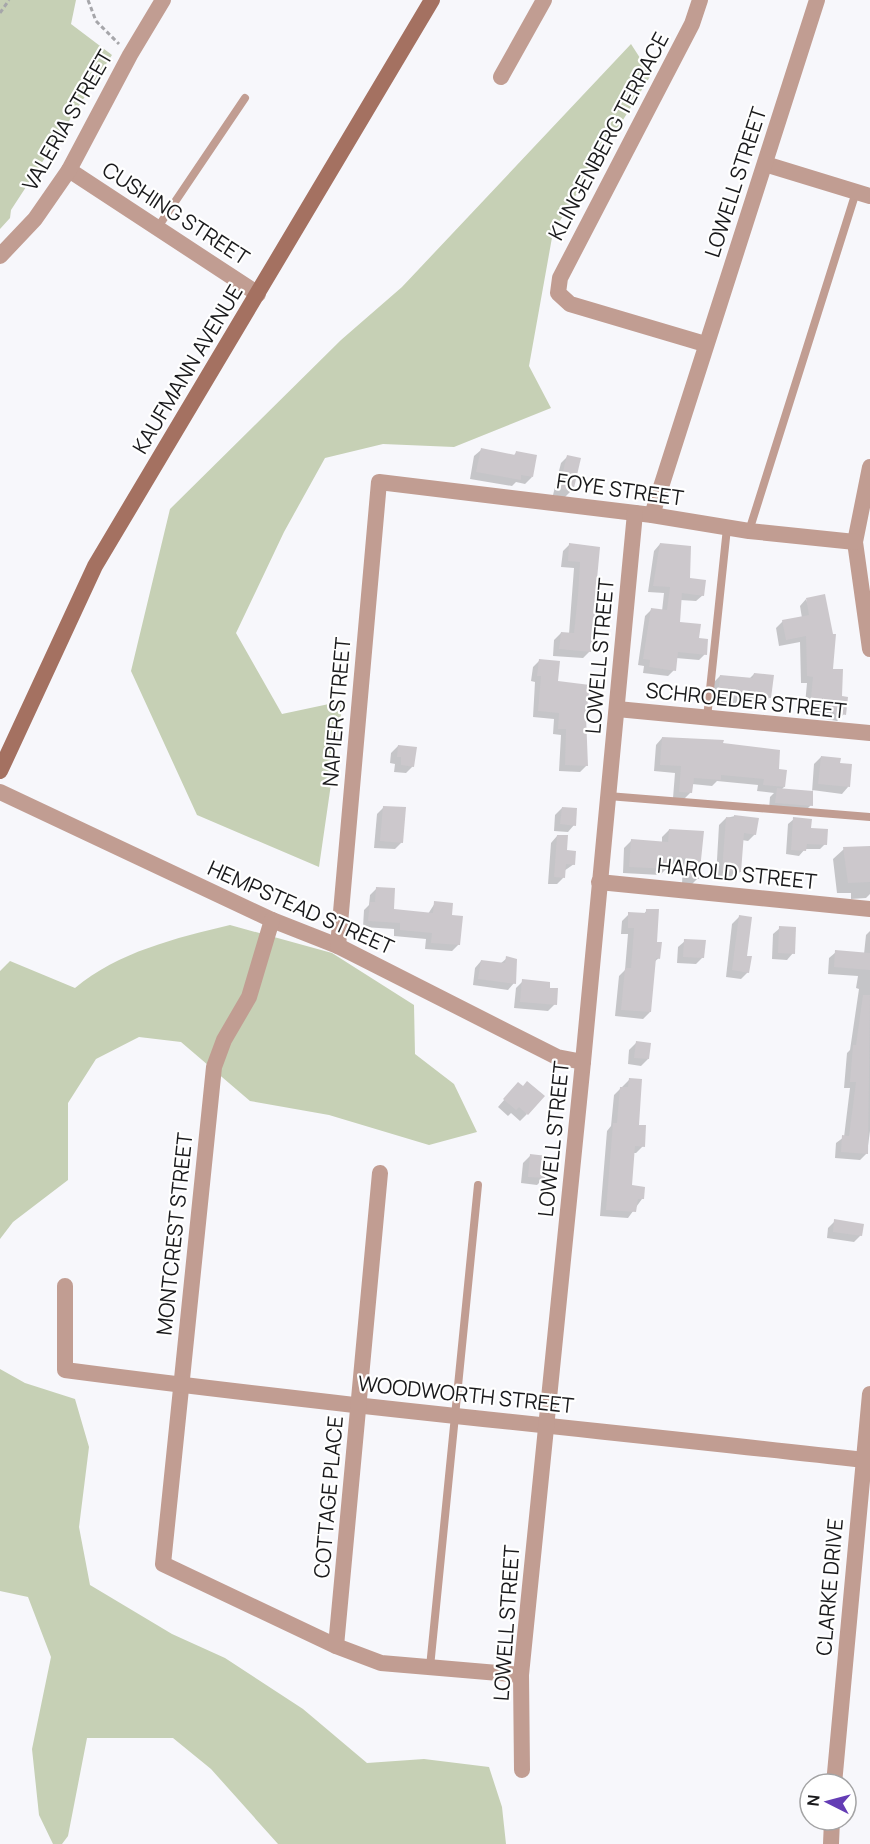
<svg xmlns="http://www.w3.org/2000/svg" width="870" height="1844" viewBox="0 0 870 1844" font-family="Manrope,sans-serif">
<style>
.green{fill:#c6d0b5}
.shadow{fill:#0003}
.building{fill:#ccc8cc}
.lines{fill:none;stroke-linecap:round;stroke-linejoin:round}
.path{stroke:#a6a6aa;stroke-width:3;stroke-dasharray:4.5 3;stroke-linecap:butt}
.service{stroke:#c19d92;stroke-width:8}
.minor{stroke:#c19d92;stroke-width:16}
.secondary{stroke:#a47161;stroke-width:16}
.labels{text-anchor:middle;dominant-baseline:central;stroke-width:4.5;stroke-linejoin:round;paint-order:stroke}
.street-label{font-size:21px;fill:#19191b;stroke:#fff}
</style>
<rect width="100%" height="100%" fill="#f7f7fb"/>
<g class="green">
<polygon points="0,0 76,0 71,24 112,55 11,210 10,218 0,229"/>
<polygon points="631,44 651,75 553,232 529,366 551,408 454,447 383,444 325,458 284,532 236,633 282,714 343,701 319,867 197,815 131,671 170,509 341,340 402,287"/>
<path d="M230,925L332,953L414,1005L415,1054L454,1084L477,1132L429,1145L329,1115L250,1101L181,1042L139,1037L96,1059L68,1103V1180L13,1222L0,1239V971L10,961L75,988C118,952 176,938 230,925Z"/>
<polygon points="0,1369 25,1383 75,1399 89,1447 79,1527 90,1585 172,1634 225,1658 303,1709 367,1763 424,1759 489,1767 502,1807 506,1844 278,1844 211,1769 173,1738 87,1738 68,1836 62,1844 53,1844 39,1815 32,1749 51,1657 28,1597 0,1591"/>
</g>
<g class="shadow">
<polygon points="481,450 513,456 516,453 532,477 525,484 516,482 512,486 470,479 474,456"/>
<polygon points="568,456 571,491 564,498 553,495 561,463"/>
<polygon points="570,544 598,548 590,651 583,658 553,656 554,640 561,633 569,634 574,568 561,567 563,551"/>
<polygon points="660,544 703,595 696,601 680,600 678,623 705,654 699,660 676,658 674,670 668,676 643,673 644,666 638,665 645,616 651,610 662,611 664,593 648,592 654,551"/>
<polygon points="806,599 841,697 844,714 837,721 804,715 807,683 801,683 800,642 779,646 776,628 783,621 802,618 800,606"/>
<polygon points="539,661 585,716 587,765 580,772 559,771 561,735 553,734 554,719 533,717 535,682 531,681 533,667"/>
<polygon points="754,674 770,697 763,704 712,702 713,683 720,676 749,679"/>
<polygon points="662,738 722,744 777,770 784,787 781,790 812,792 814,764 821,757 838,764 848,787 842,794 812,790 811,805 804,812 769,809 770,797 774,793 757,791 758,785 717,781 712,786 692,784 691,792 684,799 673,798 675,773 654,771 656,745"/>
<polygon points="398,746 413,766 406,773 394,772 395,764 390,763 391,753"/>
<polygon points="384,807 402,842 395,849 374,848 377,814"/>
<polygon points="562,808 574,825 568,832 554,831 555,815"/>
<polygon points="735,816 755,834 748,841 742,840 740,872 733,879 716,877 719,825 726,818"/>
<polygon points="794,819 810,830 825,844 820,849 805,849 799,856 786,854 788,824"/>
<polygon points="669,830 703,833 698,878 691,885 682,884 683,865 667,864 667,868 660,875 623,873 624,848 631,841 662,843 662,837"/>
<polygon points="557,836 574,864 564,871 563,878 557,884 548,884 551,843"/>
<polygon points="870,848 870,894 866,898 851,899 851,893 837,893 833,859 844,849"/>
<polygon points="377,888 392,911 428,914 435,903 451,916 459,944 452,951 425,949 426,939 394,936 394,929 363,927 364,910 369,905 370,895"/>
<polygon points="647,910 659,958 654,962 650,1012 643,1019 615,1016 619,976 625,970 628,934 621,934 622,921 629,914 643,915"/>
<polygon points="739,917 748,972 741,979 726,977 732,924"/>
<polygon points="780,928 793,953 787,960 772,959 773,934"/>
<polygon points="870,931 870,1131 867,1153 860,1160 835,1158 836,1143 844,1137 850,1088 844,1088 847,1053 850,1050 859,989 856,988 858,976 828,974 829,958 836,952 864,954 866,935"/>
<polygon points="685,941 703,957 696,964 677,963 678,947"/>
<polygon points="507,958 514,983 508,990 473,985 475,968 481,961 500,964"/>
<polygon points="523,981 548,989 555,1004 548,1011 514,1008 516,988"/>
<polygon points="636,1043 648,1059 641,1066 628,1064 629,1050"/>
<polygon points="629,1080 643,1146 636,1153 633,1153 630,1187 642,1199 628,1218 600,1216 607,1131 611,1126 614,1095"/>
<polygon points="512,1091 527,1114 520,1121 511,1113 508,1116 498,1107"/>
<polygon points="530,1156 544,1178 537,1185 521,1183 523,1163"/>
<polygon points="835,1221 861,1235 854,1242 827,1238 828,1228"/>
</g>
<g class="building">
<polygon points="481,448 515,455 516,451 537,455 533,477 521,475 521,480 476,472"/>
<polygon points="567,455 581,458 573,492 559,488"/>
<polygon points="569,543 600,547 597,579 601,579 599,596 597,596 591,652 559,649 561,632 574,633 578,595 580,562 568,561"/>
<polygon points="660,543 691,546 690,578 706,580 704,596 682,593 680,622 701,624 699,638 708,639 707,655 678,652 676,671 649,667 650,660 643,659 651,608 667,610 670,587 653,586"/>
<polygon points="825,594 833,634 836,634 833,669 843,669 842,696 848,697 846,715 810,708 813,677 807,676 806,636 786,640 782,620 809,615 806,598"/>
<polygon points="539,659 560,661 558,681 590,685 586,716 588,766 565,765 566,729 558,729 559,713 538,711 541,676 537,676"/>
<polygon points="754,673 774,675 771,698 745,695 744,698 718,696 720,675 753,678"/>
<polygon points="662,737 724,740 723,743 780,750 779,769 787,770 785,787 763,785 764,779 721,775 721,780 694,778 692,793 679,792 681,766 660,765"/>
<polygon points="398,745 417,747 414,767 401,765 401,757 397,757"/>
<polygon points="821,756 841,758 840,763 852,764 850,787 818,784"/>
<polygon points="777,788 813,791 813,806 775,803"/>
<polygon points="383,806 406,807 403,843 380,841"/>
<polygon points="562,807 577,808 576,826 560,824"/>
<polygon points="734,815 759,818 756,835 744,833 741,872 722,871 726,817 734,818"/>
<polygon points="793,817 812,819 811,828 828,829 827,845 807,844 806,851 791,850"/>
<polygon points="669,829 704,831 699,879 688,877 689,859 669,857 668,869 629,867 631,839 668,842"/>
<polygon points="557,835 568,835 567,850 576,851 575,865 566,864 565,878 554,877"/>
<polygon points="870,846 870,882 848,883 843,847"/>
<polygon points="376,887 395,888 394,909 433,913 434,901 453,903 452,915 463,916 460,945 431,943 432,933 400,930 400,923 368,921 370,902 375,902"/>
<polygon points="646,909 659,909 657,942 662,942 660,959 656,958 651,1012 621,1010 625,968 631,968 634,928 628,928 628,912 646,913"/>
<polygon points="739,915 752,917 747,956 752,956 749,973 732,970"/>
<polygon points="779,926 796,927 795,954 778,953"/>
<polygon points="684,939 706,940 704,958 683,957"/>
<polygon points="835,950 870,953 870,970 834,967"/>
<polygon points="506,956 517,959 516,984 478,979 481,960 505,963"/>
<polygon points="522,979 550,982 550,988 558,988 557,1005 520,1002"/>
<polygon points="863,995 870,995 868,1154 841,1152 842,1135 849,1136 856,1082 850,1082 853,1045 856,1045"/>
<polygon points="636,1041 651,1043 649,1059 634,1058"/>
<polygon points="629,1078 642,1079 639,1125 646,1125 645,1147 635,1146 632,1185 645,1187 644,1199 638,1199 636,1212 606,1210 613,1123 617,1123 620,1087 628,1087"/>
<polygon points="527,1081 545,1096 528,1115 519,1107 516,1110 503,1099 518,1082 523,1086"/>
<polygon points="530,1154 547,1156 545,1178 528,1177"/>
<polygon points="834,1219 864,1224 862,1236 833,1232"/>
</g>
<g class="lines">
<g class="path">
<polyline points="88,0 96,21 119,44"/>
<polyline points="0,13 9,0"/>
</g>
<g class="service">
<polyline points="158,227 245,98"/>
<polyline points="749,531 856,192"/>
<polyline points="707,718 727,528"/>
<polyline points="608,796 870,817"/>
<polyline points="430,1667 478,1185"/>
</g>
<g class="minor">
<polyline points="700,0 692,24 560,278 558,293 570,304 705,344"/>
<polyline points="501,77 544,0"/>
<polyline points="765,164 870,196"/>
<polyline points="69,170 258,294"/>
<polyline points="0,256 35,219 69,170 130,55 163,0"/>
<polyline points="870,467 855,542 870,649"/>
<polyline points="652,515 817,0"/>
<polyline points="617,709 870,733"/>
<polyline points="0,792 272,920 338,946 557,1057 583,1062"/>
<polyline points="599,882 870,909"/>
<polyline points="272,920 249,997 224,1040 214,1067 163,1564 336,1646 381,1663 521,1675"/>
<polyline points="338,946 379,482 652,515 749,531 855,542"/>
<path d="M65,1286V1370C331,1405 597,1430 864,1460"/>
<polyline points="336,1646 380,1173"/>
<polyline points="522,1770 521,1675 583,1062 635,513"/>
<polyline points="834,1784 870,1394"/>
<polyline points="831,1844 832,1820"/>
</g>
<polyline class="secondary" points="0,771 95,566 432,0"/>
</g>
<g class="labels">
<g class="street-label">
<text transform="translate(67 120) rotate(-60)">VALERIA STREET</text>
<text transform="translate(608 136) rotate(-62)">KLINGENBERG TERRACE</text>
<text transform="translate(735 182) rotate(-72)">LOWELL STREET</text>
<text transform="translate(176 213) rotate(33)">CUSHING STREET</text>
<text transform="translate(187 369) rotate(-59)">KAUFMANN AVENUE</text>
<text transform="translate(620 489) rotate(8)">FOYE STREET</text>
<text transform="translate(599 656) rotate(-85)">LOWELL STREET</text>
<text transform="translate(746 700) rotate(6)">SCHROEDER STREET</text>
<text transform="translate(336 712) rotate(-85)">NAPIER STREET</text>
<text transform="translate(737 873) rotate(6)">HAROLD STREET</text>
<text transform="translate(301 907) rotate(24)">HEMPSTEAD STREET</text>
<text transform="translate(553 1139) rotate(-84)">LOWELL STREET</text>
<text transform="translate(174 1234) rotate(-84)">MONTCREST STREET</text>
<text transform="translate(466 1394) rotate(6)">WOODWORTH STREET</text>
<text transform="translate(328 1497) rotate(-85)">COTTAGE PLACE</text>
<text transform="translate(829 1587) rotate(-85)">CLARKE DRIVE</text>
<text transform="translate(506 1623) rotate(-86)">LOWELL STREET</text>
</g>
</g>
<g transform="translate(828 1802) rotate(276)"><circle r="28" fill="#ffffff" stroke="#a3a3a4" stroke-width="1.5"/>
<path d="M0-4.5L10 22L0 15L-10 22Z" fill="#643db5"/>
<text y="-9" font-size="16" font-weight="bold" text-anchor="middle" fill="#19191b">N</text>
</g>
</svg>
